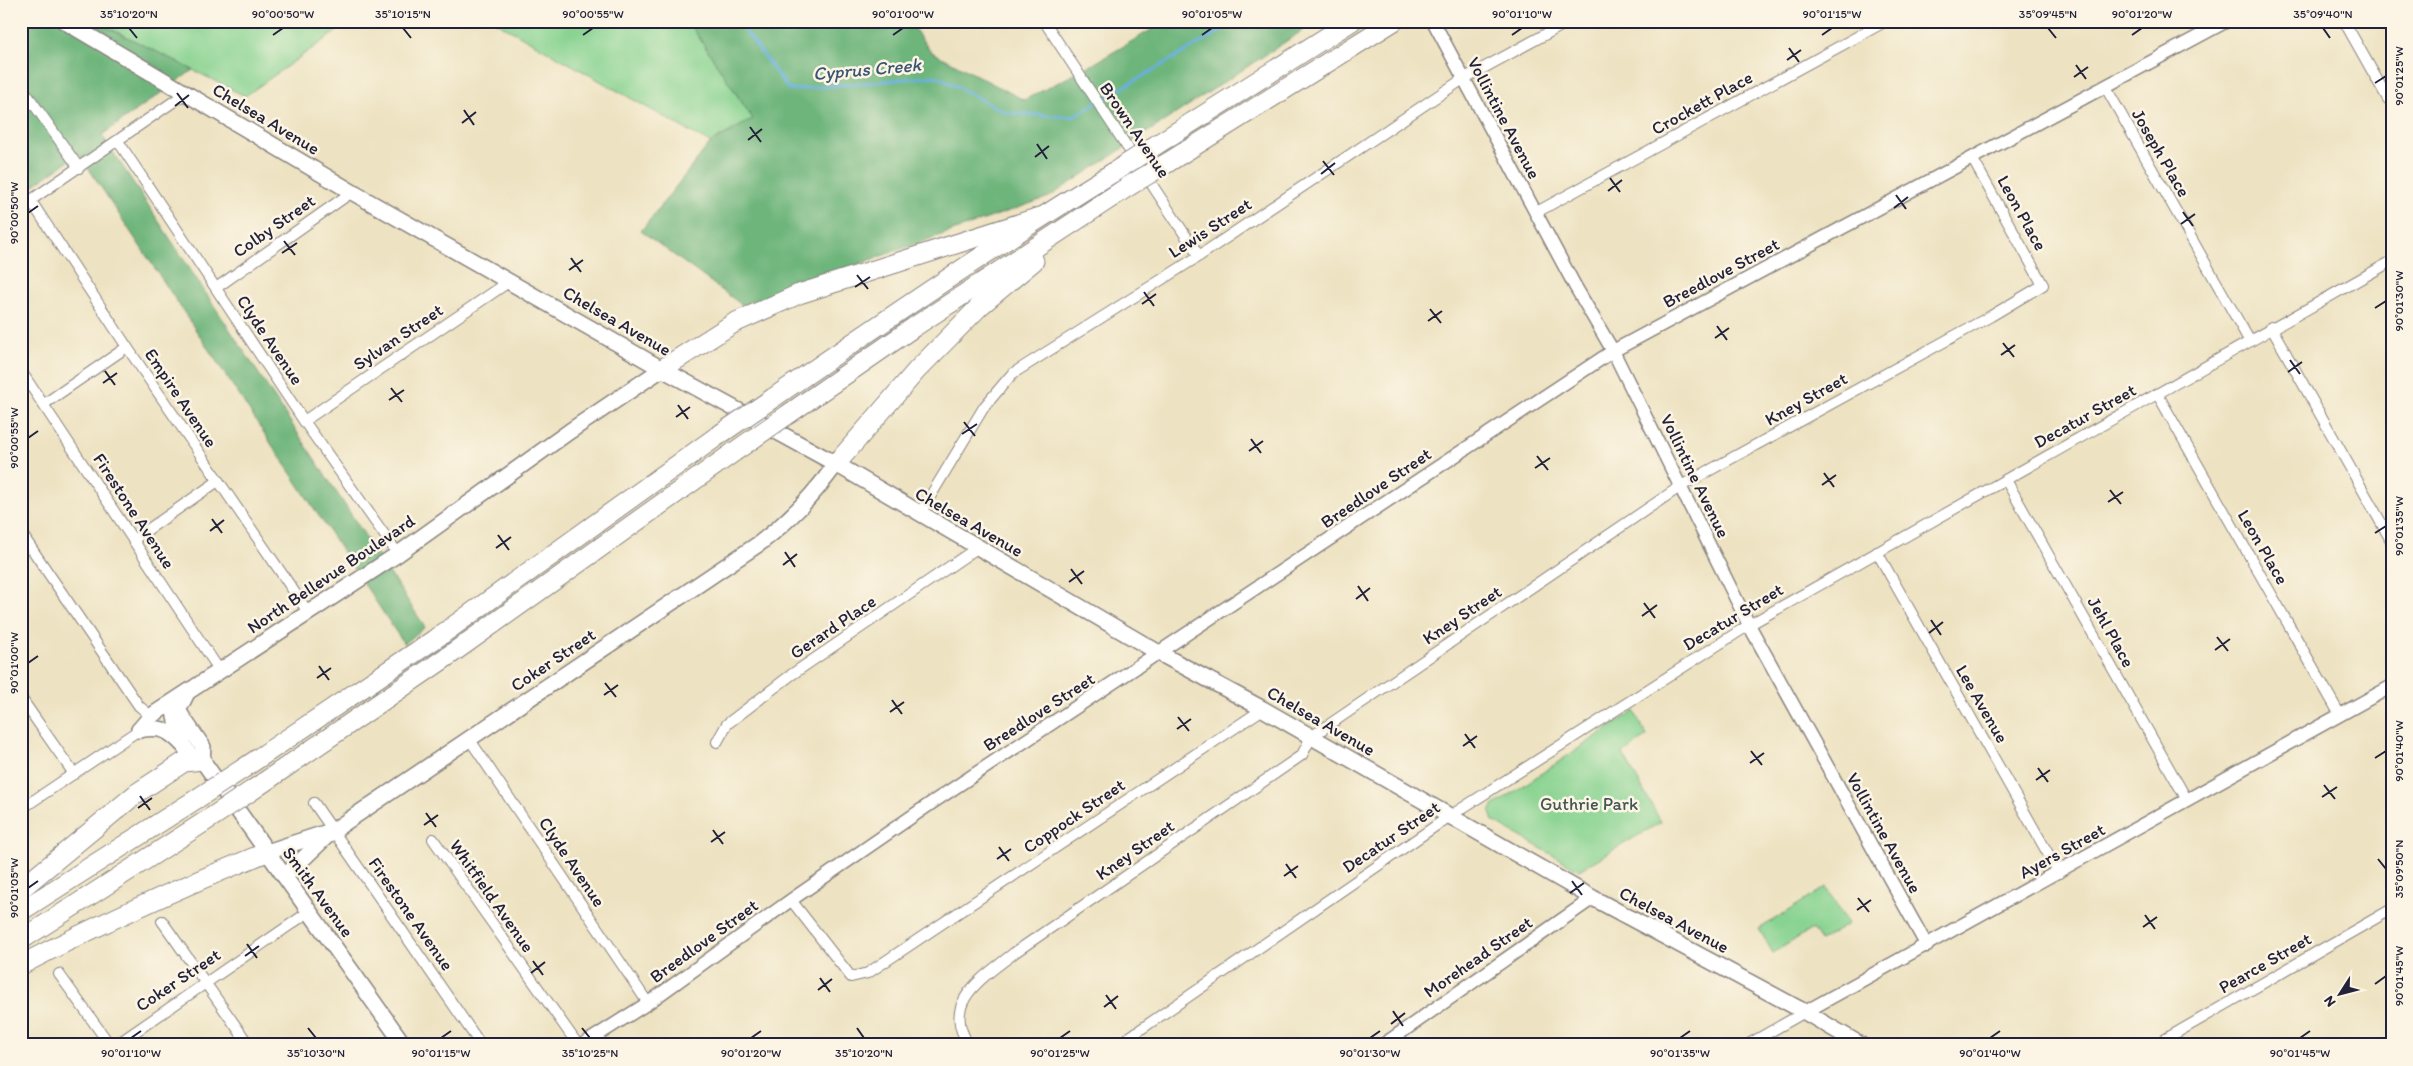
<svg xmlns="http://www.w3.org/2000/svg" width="2413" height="1066" viewBox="0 0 2413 1066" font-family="Itim,sans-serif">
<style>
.green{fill:#88d391;stroke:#557a66}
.forest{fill:#6eb57b;stroke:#486c5b}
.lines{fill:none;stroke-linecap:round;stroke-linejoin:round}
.stream{stroke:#68b0df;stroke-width:3}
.minor-casing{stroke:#88827e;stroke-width:12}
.tertiary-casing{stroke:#88827e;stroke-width:15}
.secondary-casing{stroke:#88827e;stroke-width:18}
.motorway-casing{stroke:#88827e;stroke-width:21}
.minor{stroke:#fff;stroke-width:10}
.tertiary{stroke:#fff;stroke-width:12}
.secondary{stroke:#fff;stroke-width:15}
.motorway{stroke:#fff;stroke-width:19}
.motorway-bridge-casing{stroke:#88827e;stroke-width:21;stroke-linecap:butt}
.motorway-bridge{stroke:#fff;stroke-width:19}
.ticks{fill:none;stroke:#22223b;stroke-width:2}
.labels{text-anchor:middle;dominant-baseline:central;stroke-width:5;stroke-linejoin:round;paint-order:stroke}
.street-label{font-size:18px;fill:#22223b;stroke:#fcf5e5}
.park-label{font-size:18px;fill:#415755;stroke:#fcf5e5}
.water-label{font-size:19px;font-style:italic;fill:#3a5474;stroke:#fcf5e5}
.neatline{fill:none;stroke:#22223b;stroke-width:2}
.ticks-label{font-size:12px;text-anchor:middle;fill:#22223b}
</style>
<rect width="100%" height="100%" fill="#fcf5e5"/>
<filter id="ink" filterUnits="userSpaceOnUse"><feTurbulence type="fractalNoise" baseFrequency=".02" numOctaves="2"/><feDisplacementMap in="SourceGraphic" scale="10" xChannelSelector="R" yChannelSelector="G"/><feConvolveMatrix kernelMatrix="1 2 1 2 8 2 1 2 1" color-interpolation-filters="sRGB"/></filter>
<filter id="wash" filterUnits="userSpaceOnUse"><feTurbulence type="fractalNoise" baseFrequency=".0096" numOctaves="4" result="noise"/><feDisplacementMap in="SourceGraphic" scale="20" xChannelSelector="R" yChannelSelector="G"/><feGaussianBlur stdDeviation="1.12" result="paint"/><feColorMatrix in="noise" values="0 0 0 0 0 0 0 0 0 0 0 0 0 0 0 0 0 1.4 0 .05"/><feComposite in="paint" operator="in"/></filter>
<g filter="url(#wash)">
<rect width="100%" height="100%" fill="#ede2c1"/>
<g class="green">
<polygon points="95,21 351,21 245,96"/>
<polygon points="494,21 688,21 753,119 710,143"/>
<polygon points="1634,711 1647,736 1623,754 1661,822 1579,870 1493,821 1490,812 1493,806"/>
<polygon points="1826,887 1848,924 1820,941 1812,929 1773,953 1759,929"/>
</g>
<g class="forest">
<polygon points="21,21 95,21 193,70 102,135 425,627 404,644 79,154 21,194"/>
<polygon points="688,21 909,21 930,51 1024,100 1090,66 1166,21 1317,21 1049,197 742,305 641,231 710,143 753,119"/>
</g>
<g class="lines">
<polyline class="stream" points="738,21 789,90 937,76 1007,113 1072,117 1238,21"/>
</g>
</g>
<g filter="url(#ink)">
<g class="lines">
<defs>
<g id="minor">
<polyline points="1044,21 1199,256"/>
<polyline points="2344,21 2388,99 2392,97"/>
<polyline points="21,86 79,168"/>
<polyline points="2105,86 2249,340"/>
<polyline points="118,141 304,421 398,554"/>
<polyline points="31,201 127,347 308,612"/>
<polyline points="21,207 186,93"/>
<polyline points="1535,213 1886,21"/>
<polyline points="216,288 352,192"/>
<polyline points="2271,327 2392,542"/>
<polyline points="21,371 220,671"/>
<polyline points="2158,395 2340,715"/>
<polyline points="44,404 127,347"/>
<polyline points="304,421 510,281"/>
<polyline points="2006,480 2187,800"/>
<polyline points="919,515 984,407 1012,374 1199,256 1463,79 1570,21"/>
<polyline points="21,533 139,706 151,716"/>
<polyline points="133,540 218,481"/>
<polyline points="1877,552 2059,873"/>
<polyline points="21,698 74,774"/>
<polyline points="470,740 648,1003"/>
<polyline points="717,742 727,724 791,675 977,548"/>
<polyline points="314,803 481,1045"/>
<polyline points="21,809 139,730"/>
<polyline points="433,839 578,1045"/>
<polyline points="791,900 851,977 868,973 1263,709"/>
<polyline points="162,921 249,1045"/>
<polyline points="59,974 110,1045"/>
<polyline points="116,1045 310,911"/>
<path d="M969,1045C940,1002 983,978 1014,953L1302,755L1311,737L1681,486L1991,316L2043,285L1972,158"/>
<polyline points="1118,1045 1450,816 1749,625 2392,261"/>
<polyline points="1747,1045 1805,1012"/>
<polyline points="2155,1045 2392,909"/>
</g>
<g id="tertiary">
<polyline points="1433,21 1575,286 1613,351 1749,625 1927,946"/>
<polyline points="1805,1012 2392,686"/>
<polyline points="582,1045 648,1003 791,900 930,804 1613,351 2227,21"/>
<polyline points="1383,1045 1593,898"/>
</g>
<g id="secondary">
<polyline points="64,21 352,192 662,369 836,464 1159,653 1263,709 1593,898 1805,1012 1861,1045"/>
<polyline points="186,695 175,717 184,746 190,755 202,760 404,1045"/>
<polyline points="173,711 181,715 203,747 202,760"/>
<polyline points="139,730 151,716 398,554 570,431 662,369"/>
<path d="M139,730C159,726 168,729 182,744"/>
<path d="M267,852L334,830L760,543C790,520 814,495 836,464"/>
<polyline points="285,876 329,834"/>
</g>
<g id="motorway">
<polyline points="1156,145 1352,21"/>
<polyline points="1167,163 1394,21"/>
<polyline points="662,369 734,323 799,294 1040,217"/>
<path d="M773,398C885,320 998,243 1114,172"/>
<polyline points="790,413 914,327 1129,186"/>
<polyline points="836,464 917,370 980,306 1034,261"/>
<polyline points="244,768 441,635 716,437"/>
<polyline points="254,789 451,654 734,452"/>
<polyline points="21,889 137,793 184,762 202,760"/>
<polyline points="21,911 198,798"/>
<polyline points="21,940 212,817"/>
<path d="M21,965C101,923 183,886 267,852"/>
</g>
</defs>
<use href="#minor" class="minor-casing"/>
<use href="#tertiary" class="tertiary-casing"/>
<use href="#secondary" class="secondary-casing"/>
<use href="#motorway" class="motorway-casing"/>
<use href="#minor" class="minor"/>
<use href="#tertiary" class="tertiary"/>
<use href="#secondary" class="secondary"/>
<use href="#motorway" class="motorway"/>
<defs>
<g id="motorway-bridge">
<polyline points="1114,172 1156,145"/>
<polyline points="1129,186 1167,163"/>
<polyline points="716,437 773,398"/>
<polyline points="734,452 790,413"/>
<polyline points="198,798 244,768"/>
<polyline points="212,817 254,789"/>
</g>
</defs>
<use href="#motorway-bridge" class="motorway-bridge-casing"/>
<use href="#motorway-bridge" class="motorway-bridge"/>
</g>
</g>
<path class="ticks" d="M129,28L137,38M403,28L411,38M2048,28L2056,38M2323,28L2330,38M273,35L283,28M583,35L593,28M893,35L903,28M1202,35L1212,28M1512,35L1522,28M1822,35L1832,28M2132,35L2142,28M1789,48L1799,62M1787,60L1801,50M2076,65L2086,79M2074,77L2088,67M2375,83L2386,76M177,93L188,108M175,106L189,95M464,110L474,125M462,123L476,112M750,127L761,142M748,140L762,129M1037,144L1047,159M1035,157L1049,146M1323,161L1334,175M1321,174L1335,163M1610,178L1620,192M1608,191L1622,180M1896,195L1906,209M1894,208L1908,197M2183,212L2193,226M28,213L38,206M2181,224L2195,214M284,241L295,255M282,253L297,243M571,258L581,272M569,270L583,260M857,275L868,289M855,287L870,277M1144,292L1154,306M1142,304L1156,294M2375,308L2386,301M1430,309L1441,323M1428,321L1442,311M1717,326L1727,340M1715,338L1729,328M2003,343L2014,357M2001,355L2015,345M2290,360L2300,374M105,371L115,385M2288,372L2302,362M103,383L117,373M391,388L402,402M389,400L404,390M678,405L688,419M676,417L690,407M964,422L975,436M962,434L977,424M28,438L38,431M1251,439L1261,453M1249,451L1263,441M1537,456L1548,470M1535,468L1550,458M1824,473L1834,487M1822,485L1836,475M2110,490L2121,504M2108,502L2123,492M212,519L222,533M210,531L224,520M2375,533L2386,526M498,535L509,550M496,548L511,537M785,552L795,567M783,565L797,554M1071,569L1082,584M1069,582L1084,571M1358,586L1368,601M1356,599L1370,588M1644,603L1655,618M1642,616L1657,605M1931,620L1941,635M1929,633L1943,622M2217,637L2228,651M2215,650L2230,639M28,663L38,656M319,666L329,680M317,678L331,668M605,683L616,697M604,695L618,685M892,700L902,714M890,712L904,702M1178,717L1189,731M1177,729L1191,719M1465,734L1475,748M1463,746L1477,736M1751,751L1762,765M2375,758L2386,751M1750,763L1764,753M2038,768L2048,782M2036,780L2050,770M2324,785L2335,799M140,796L150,810M2322,797L2337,787M138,808L152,798M426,813L436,827M424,825L438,815M713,830L723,844M711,842L725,832M999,847L1009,861M997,859L1011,849M2378,859L2386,869M1286,864L1296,878M1284,876L1298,866M1572,881L1582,895M28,888L38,881M1570,893L1584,883M1858,898L1869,912M1857,910L1871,900M2145,915L2155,929M2143,927L2157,917M247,944L257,958M245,956L259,946M533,961L543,975M531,973L545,962M820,978L830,992M2375,984L2386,976M818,990L832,979M1106,995L1116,1009M1104,1007L1118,996M1393,1011L1403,1026M1391,1024L1405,1013M308,1028L316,1038M582,1028L590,1038M857,1028L864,1038M131,1038L141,1031M441,1038L451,1031M751,1038L761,1031M1060,1038L1070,1031M1370,1038L1380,1031M1680,1038L1690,1031M1990,1038L2000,1031M2300,1038L2310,1031"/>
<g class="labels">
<g class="street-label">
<text transform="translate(1702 103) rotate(-29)">Crockett Place</text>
<text transform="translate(1504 118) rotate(62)">Vollintine Avenue</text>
<text transform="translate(266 119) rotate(31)">Chelsea Avenue</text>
<text transform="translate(1135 130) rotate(56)">Brown Avenue</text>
<text transform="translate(2161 153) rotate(60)">Joseph Place</text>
<text transform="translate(2022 213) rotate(61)">Leon Place</text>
<text transform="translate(274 226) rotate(-35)">Colby Street</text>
<text transform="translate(1210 228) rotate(-33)">Lewis Street</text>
<text transform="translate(1721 273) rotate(-28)">Breedlove Street</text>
<text transform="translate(617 321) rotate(30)">Chelsea Avenue</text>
<text transform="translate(398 337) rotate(-34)">Sylvan Street</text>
<text transform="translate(270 340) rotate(56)">Clyde Avenue</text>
<text transform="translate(181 398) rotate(56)">Empire Avenue</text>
<text transform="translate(1806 399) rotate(-29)">Kney Street</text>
<text transform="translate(2085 416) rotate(-29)">Decatur Street</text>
<text transform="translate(1695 476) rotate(64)">Vollintine Avenue</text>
<text transform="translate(1376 488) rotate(-34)">Breedlove Street</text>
<text transform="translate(134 511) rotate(57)">Firestone Avenue</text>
<text transform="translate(969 522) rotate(30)">Chelsea Avenue</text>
<text transform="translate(2263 547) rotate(60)">Leon Place</text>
<text transform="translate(331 574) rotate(-34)">North Bellevue Boulevard</text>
<text transform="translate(1462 615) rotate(-34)">Kney Street</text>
<text transform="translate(1733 617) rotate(-31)">Decatur Street</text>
<text transform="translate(833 627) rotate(-34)">Gerard Place</text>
<text transform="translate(2111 632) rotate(61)">Jehl Place</text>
<text transform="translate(553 660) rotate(-34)">Coker Street</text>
<text transform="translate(1982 704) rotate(60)">Lee Avenue</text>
<text transform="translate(1039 712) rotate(-33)">Breedlove Street</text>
<text transform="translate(1321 721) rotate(30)">Chelsea Avenue</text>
<text transform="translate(1074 816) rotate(-34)">Coppock Street</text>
<text transform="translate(1884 833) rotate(61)">Vollintine Avenue</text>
<text transform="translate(1391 837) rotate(-34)">Decatur Street</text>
<text transform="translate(1135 850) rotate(-35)">Kney Street</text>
<text transform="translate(2062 851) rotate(-29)">Ayers Street</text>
<text transform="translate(572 862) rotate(56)">Clyde Avenue</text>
<text transform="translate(318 892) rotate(54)">Smith Avenue</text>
<text transform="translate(492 896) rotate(55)">Whitfield Avenue</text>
<text transform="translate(411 914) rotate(55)">Firestone Avenue</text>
<text transform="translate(1674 920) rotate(28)">Chelsea Avenue</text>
<text transform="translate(704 941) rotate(-36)">Breedlove Street</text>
<text transform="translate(1478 957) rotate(-35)">Morehead Street</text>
<text transform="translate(2265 963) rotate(-30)">Pearce Street</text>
<text transform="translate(178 980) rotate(-34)">Coker Street</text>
</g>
<g class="park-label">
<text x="1589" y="804">Guthrie Park</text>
</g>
<g class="water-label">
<text transform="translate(867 69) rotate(-5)">Cyprus Creek</text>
</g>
</g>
<rect width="2413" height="1066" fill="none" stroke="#fcf5e5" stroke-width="55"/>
<g transform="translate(2340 994) rotate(234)" stroke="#fcf5e5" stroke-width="4" paint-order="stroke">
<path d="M0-4L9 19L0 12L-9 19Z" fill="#22223b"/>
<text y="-8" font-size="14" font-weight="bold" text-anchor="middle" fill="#22223b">N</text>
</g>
<rect x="28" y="28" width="2358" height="1010" class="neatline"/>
<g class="ticks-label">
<text x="129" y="18">35°10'20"N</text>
<text x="283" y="18">90°00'50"W</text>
<text x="403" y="18">35°10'15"N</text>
<text x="593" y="18">90°00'55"W</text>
<text x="903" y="18">90°01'00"W</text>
<text x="1212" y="18">90°01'05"W</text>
<text x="1522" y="18">90°01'10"W</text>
<text x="1832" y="18">90°01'15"W</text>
<text x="2048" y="18">35°09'45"N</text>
<text x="2142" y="18">90°01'20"W</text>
<text x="2323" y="18">35°09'40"N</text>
<text transform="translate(2399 76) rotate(-90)" y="4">90°01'25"W</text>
<text transform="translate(14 213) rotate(-90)" y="4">90°00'50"W</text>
<text transform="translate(2399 301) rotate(-90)" y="4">90°01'30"W</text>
<text transform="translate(14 438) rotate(-90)" y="4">90°00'55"W</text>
<text transform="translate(2399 526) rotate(-90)" y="4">90°01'35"W</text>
<text transform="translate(14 663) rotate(-90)" y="4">90°01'00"W</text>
<text transform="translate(2399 751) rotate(-90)" y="4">90°01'40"W</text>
<text transform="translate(2399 869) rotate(-90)" y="4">35°09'50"N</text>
<text transform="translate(14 888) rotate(-90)" y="4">90°01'05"W</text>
<text transform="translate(2399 976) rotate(-90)" y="4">90°01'45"W</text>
<text x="131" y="1057">90°01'10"W</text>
<text x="316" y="1057">35°10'30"N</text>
<text x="441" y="1057">90°01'15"W</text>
<text x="590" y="1057">35°10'25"N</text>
<text x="751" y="1057">90°01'20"W</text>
<text x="864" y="1057">35°10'20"N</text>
<text x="1060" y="1057">90°01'25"W</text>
<text x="1370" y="1057">90°01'30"W</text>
<text x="1680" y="1057">90°01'35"W</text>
<text x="1990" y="1057">90°01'40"W</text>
<text x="2300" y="1057">90°01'45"W</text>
</g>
</svg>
